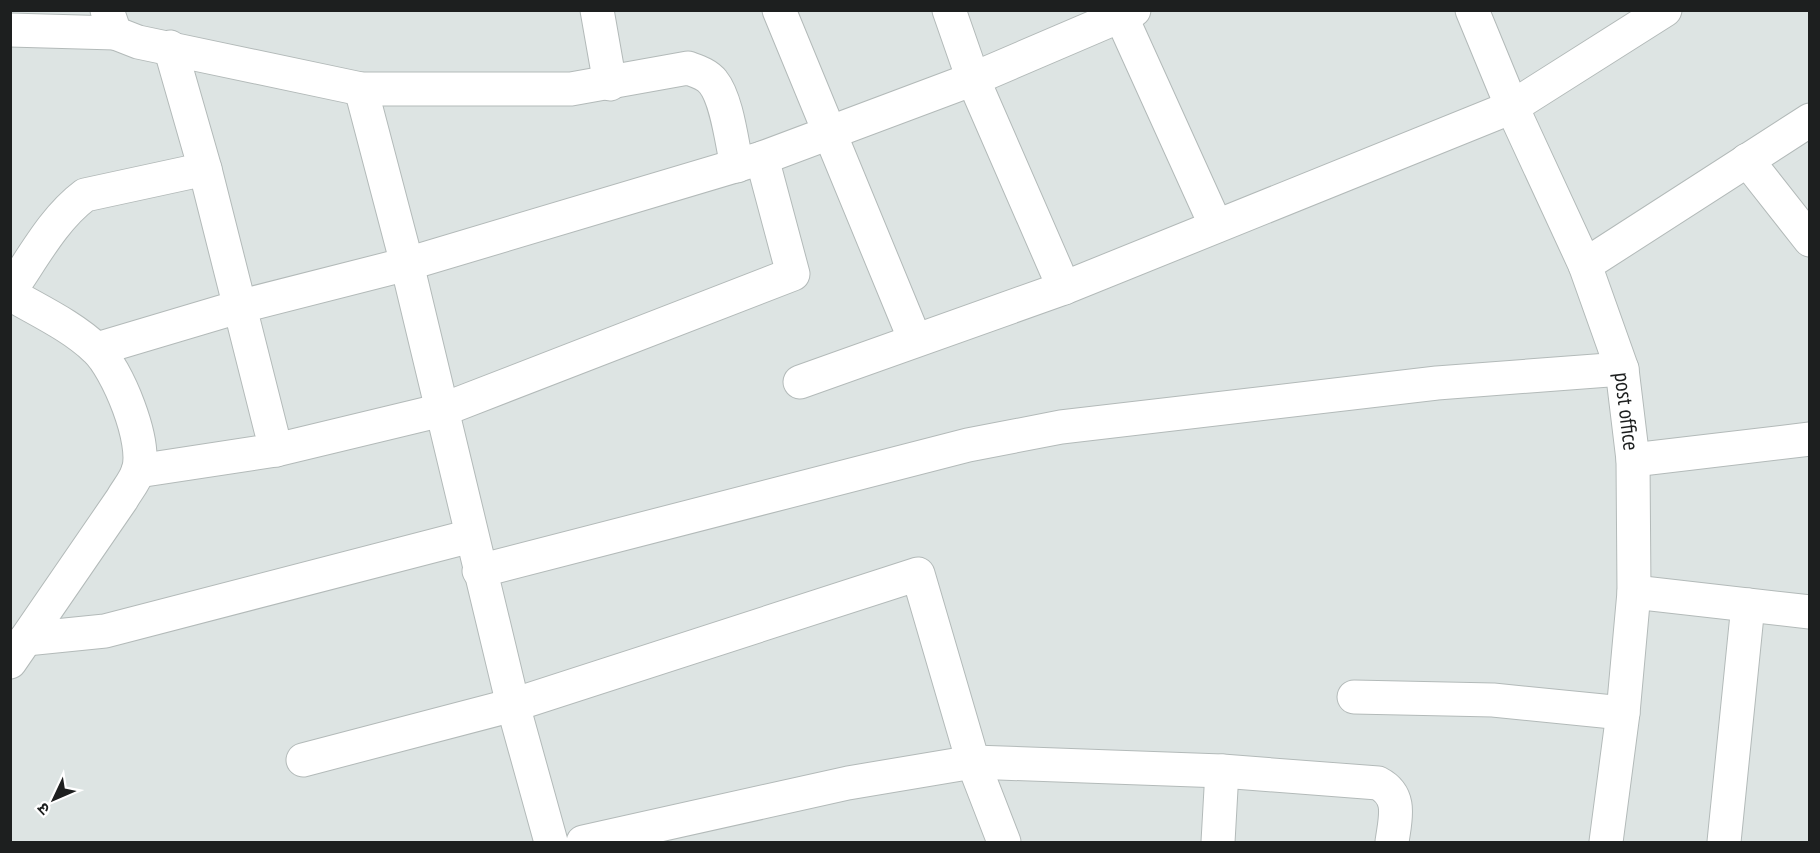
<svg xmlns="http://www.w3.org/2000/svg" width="1820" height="853" viewBox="0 0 1820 853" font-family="'PT Sans Narrow','Noto Sans Devanagari',sans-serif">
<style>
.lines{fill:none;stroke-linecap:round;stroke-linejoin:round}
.minor-casing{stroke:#b3bab9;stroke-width:35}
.tertiary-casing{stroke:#b3bab9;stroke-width:35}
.minor{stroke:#fff;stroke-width:33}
.tertiary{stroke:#fff;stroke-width:33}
.labels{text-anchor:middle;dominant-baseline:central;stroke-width:5;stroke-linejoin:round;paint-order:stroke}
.street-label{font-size:22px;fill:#1d1f1f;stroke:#fff}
</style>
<rect width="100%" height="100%" fill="#dde4e3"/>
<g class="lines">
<defs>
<g id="minor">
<path d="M107,10L115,33L138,42L361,89H571L688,68C696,71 707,74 713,82C727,99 732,144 737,166"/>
<polyline points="597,10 610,84"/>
<polyline points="779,10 915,340"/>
<polyline points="949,10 973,79 1064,288"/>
<polyline points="1121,16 1216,226"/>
<polyline points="10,30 115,33"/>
<polyline points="170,47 205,169 276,450"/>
<polyline points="361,89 407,264 513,705 551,842"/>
<polyline points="1747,160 1810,240"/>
<polyline points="1585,265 1810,120"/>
<path d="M10,291C33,258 53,219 85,195L205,169"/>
<path d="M10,294C39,311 72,326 96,349C117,368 148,443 138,471C135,481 127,490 122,499L10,662"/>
<polyline points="97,349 238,307 407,264 762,158 973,79 1134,10"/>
<polyline points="800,382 1064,288 1512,107 1665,10"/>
<polyline points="1633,460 1810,439"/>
<polyline points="138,471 276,450 442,410 793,274 762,158"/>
<polyline points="479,571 968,445 1061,427 1437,383 1622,369"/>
<polyline points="1634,592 1810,612"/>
<polyline points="26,639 105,631 471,536"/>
<polyline points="1354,697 1493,700 1623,713"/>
<polyline points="303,760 513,705 918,574 973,762 1004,842"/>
<path d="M583,842L848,783L973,762L1222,771L1378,783C1403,796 1395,819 1392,842"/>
<polyline points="1218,842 1222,771"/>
<polyline points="1724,842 1748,605"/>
</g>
<g id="tertiary">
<path id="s1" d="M1472,10L1512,107L1585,265L1622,369L1633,460L1634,592L1623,713L1606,842"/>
</g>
</defs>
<use href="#minor" class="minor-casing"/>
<use href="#tertiary" class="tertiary-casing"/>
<use href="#minor" class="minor"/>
<use href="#tertiary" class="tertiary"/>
</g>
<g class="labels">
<g class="street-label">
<text stroke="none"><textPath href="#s1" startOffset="432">post office</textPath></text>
</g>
</g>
<rect width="1820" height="853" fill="none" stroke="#1d1f1f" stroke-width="24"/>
<g transform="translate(54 799) rotate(226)" stroke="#ffffff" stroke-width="4.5" paint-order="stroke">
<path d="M0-4.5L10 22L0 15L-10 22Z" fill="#1d1f1f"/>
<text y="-9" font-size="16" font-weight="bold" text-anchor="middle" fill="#1d1f1f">उ</text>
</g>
</svg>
